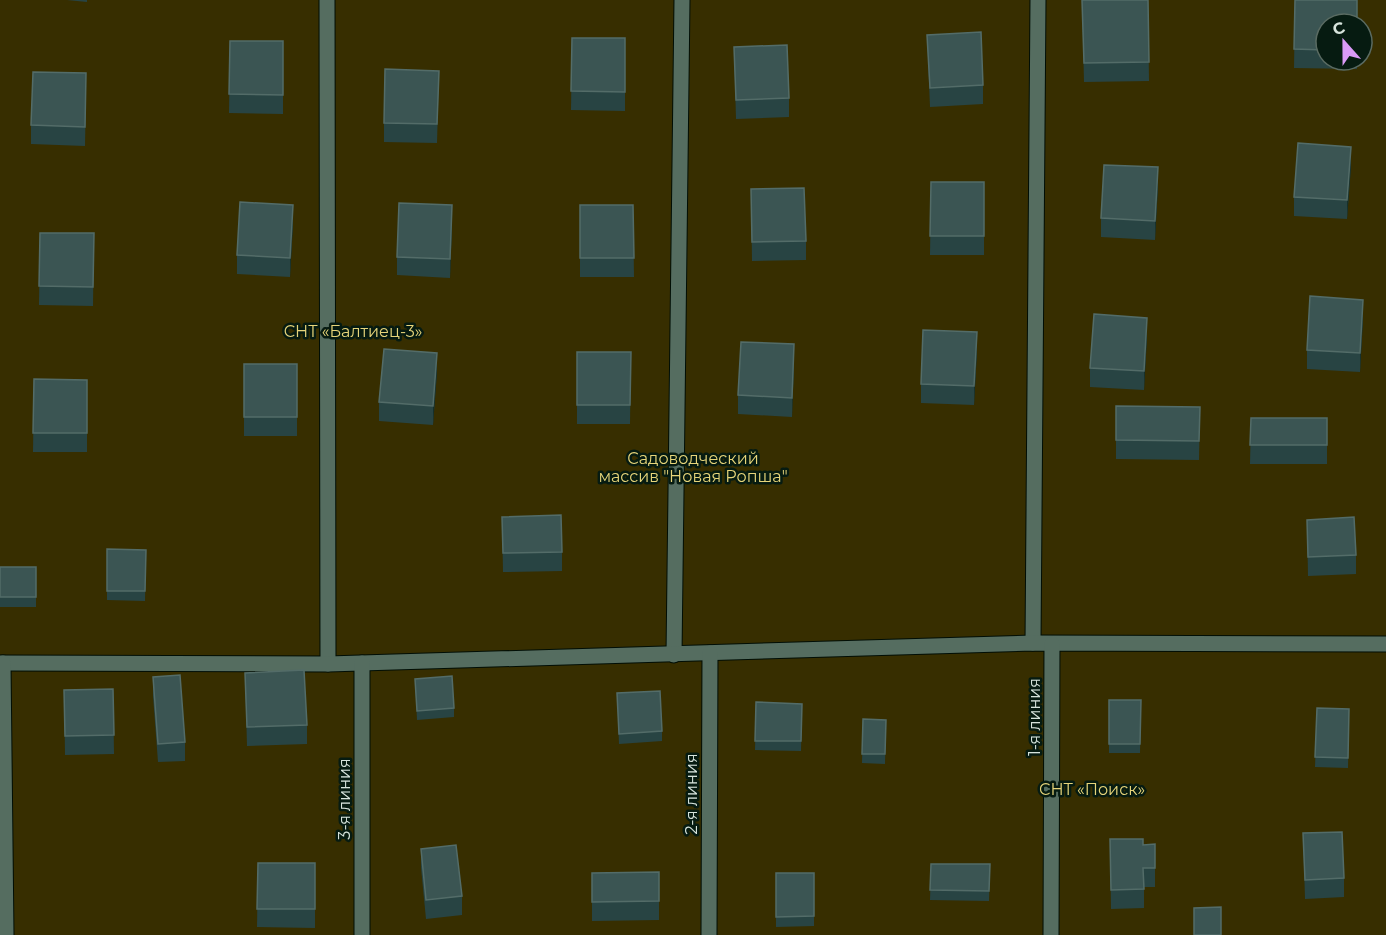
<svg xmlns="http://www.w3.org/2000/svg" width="1386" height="935" viewBox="0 0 1386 935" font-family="Montserrat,sans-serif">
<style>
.green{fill:#372e00;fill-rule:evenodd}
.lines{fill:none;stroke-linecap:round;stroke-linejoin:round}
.lane-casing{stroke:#000e05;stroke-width:17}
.street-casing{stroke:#000e05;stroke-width:17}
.lane{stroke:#556d60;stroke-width:15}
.street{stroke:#556d60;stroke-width:15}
.wall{fill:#284443}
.shaded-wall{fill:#16302b}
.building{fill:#3b5553;stroke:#536c68;stroke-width:1.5}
.labels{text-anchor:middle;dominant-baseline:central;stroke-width:5;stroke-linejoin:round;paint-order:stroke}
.park-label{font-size:16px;fill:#e7d57a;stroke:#061b11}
.street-label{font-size:16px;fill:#d7e4dc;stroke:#061b11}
</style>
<rect width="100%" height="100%" fill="#0f251a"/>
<path class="green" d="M0,0H1386V935H0ZM1326,24H1362V60H1326Z"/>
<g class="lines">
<defs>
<g id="lane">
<polyline points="327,0 328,664"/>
<polyline points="1033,643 1038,0"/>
<polyline points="674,655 682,0"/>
</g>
<g id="street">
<polyline points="0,663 328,664 1033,643 1386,644"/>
<polyline points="3,663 6,935"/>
<polyline points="362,935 362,663"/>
<polyline points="709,935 710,653"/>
<polyline points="1051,935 1052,644"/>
</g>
</defs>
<use href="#lane" class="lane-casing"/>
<use href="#street" class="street-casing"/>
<use href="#lane" class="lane"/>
<use href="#street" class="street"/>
</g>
<g class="wall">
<polygon points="67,0 87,0 87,2"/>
<polygon points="1082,0 1148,0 1149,81 1084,82"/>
<polygon points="1295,0 1326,24 1326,60 1357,60 1357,69 1294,68"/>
<polygon points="927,35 983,85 983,104 930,107"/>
<polygon points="572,38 625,38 625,111 571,110"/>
<polygon points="230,41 283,41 283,114 229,113"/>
<polygon points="734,47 789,98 789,117 736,119"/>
<polygon points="439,71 437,143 384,142 384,123"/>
<polygon points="86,92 85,146 31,144 31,125"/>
<polygon points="1351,166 1347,219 1294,216 1294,197"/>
<polygon points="931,182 984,182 984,255 930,255"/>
<polygon points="1158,186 1155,240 1101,237 1101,218"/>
<polygon points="751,189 806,241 806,260 752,261"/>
<polygon points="580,205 633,205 634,277 580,277"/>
<polygon points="293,224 290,277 237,274 237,255"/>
<polygon points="452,224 450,278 397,275 397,257"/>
<polygon points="40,233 94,233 93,306 39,305"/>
<polygon points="1363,319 1360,372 1307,369 1307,350"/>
<polygon points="1147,337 1144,390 1090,387 1090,368"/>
<polygon points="977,351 974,405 921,403 921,384"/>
<polygon points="577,352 631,352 630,424 577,424"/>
<polygon points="794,363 792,417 738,414 738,395"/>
<rect x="244" y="364" width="53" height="72"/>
<polygon points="437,372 433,425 379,421 379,402"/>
<polygon points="34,379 87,380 87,452 33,452"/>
<polygon points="1116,406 1200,407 1199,460 1116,459"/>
<polygon points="1251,418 1327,418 1327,464 1250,464"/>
<polygon points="502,517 562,552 562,571 503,572"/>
<polygon points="1307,520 1356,555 1356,574 1308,576"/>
<polygon points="107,549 146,550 145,601 107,600"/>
<rect x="0" y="567" width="36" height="40"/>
<polygon points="245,673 307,725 307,744 247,746"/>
<polygon points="153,677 185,742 185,761 158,762 153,696"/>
<polygon points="415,679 454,708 454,717 417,720"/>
<polygon points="113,689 114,754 65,755 64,690"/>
<polygon points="617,693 662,731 662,741 619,744"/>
<polygon points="1109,700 1141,700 1140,753 1109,753"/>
<polygon points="756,702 802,704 801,751 755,750"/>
<polygon points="1317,708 1349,709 1348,768 1315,767"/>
<polygon points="863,719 886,720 885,764 862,763"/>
<polygon points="1303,833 1344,878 1344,897 1305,899"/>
<polygon points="1110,839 1143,845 1155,844 1155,887 1144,887 1144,908 1111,909"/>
<polygon points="421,849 462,896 462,915 426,919 421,868"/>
<polygon points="258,863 315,863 315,928 257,927"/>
<polygon points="931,864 990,864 989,901 930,900"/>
<polygon points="659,872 659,920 592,921 592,873"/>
<polygon points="776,873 814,873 814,926 776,927"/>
</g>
<g class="shaded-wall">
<polygon points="1351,147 1351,166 1347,219 1347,200"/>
<polygon points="1158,167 1158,186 1155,240 1155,221"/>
<polygon points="293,205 293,224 290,277 290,258"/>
<polygon points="452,205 452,224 450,278 450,259"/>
<polygon points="1363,300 1363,319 1360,372 1360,353"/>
<polygon points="1147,318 1147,337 1144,390 1144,371"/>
<polygon points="977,332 977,351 974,405 974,386"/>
<polygon points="794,344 794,363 792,417 792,398"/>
<polygon points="437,353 437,372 433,425 433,406"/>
</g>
<g class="building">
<polygon points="1082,0 1148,0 1149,62 1084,63"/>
<polygon points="1295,0 1357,0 1357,24 1326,24 1326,50 1294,49"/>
<polygon points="981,32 983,85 930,88 927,35"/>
<polygon points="572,38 625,38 625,92 571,91"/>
<polygon points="230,41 283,41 283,95 229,94"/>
<polygon points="787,45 789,98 736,100 734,47"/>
<polygon points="385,69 439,71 437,124 384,123"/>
<polygon points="33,72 86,73 85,127 31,125"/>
<polygon points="1298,143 1351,147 1347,200 1294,197"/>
<polygon points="1104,165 1158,167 1155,221 1101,218"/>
<polygon points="931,182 984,182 984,236 930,236"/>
<polygon points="804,188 806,241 752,242 751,189"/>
<polygon points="240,202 293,205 290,258 237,255"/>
<polygon points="399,203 452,205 450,259 397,257"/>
<polygon points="580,205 633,205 634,258 580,258"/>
<polygon points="40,233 94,233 93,287 39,286"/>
<polygon points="1310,296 1363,300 1360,353 1307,350"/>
<polygon points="1094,314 1147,318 1144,371 1090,368"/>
<polygon points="923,330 977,332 974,386 921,384"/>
<polygon points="741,342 794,344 792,398 738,395"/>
<polygon points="384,349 437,353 433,406 379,402"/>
<polygon points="577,352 631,352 630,405 577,405"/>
<rect x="244" y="364" width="53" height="53"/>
<polygon points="34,379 87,380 87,433 33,433"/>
<polygon points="1116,406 1200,407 1199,441 1116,440"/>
<polygon points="1251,418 1327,418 1327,445 1250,445"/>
<polygon points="561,515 562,552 503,553 502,517"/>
<polygon points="1354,517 1356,555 1308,557 1307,520"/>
<polygon points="107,549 146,550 145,591 107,591"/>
<rect x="0" y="567" width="36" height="30"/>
<polygon points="304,670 307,725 247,727 245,673"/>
<polygon points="180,675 185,742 158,744 153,677"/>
<polygon points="452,676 454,708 417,711 415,679"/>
<polygon points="113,689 114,735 65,736 64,690"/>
<polygon points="660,691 662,731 619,734 617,693"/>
<polygon points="1109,700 1141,700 1140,744 1109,744"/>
<polygon points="756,702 802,704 801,741 755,741"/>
<polygon points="1317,708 1349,709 1348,758 1315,757"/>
<polygon points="863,719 886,720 885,754 862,754"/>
<polygon points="1342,832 1344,878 1305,880 1303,833"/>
<polygon points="1110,839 1143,839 1143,845 1155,844 1155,868 1143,868 1144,889 1111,890"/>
<polygon points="456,845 462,896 426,900 421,849"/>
<polygon points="258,863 315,863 315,909 257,909"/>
<polygon points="931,864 990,864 989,891 930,890"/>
<polygon points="659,872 659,901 592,902 592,873"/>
<polygon points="776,873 814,873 814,916 776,917"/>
<polygon points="1221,907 1221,935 1194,935 1194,908"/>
</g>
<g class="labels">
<g class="park-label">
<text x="353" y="331">СНТ «Балтиец-3»</text>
<text x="693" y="458">Садоводческий<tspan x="693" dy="18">массив "Новая Ропша"</tspan></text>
<text x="1092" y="789">СНТ «Поиск»</text>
</g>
<g class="street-label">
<text transform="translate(1034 717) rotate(-90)">1-я линия</text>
<text transform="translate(691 794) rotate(-90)">2-я линия</text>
<text transform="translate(344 799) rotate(-90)">3-я линия</text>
</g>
</g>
<g transform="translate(1344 42) rotate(339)"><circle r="28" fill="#061b11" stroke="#5a6b62" stroke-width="1.5"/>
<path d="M0-4.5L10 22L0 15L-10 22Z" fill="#da9af7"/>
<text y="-9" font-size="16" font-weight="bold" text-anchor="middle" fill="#d7e4dc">С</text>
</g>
</svg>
